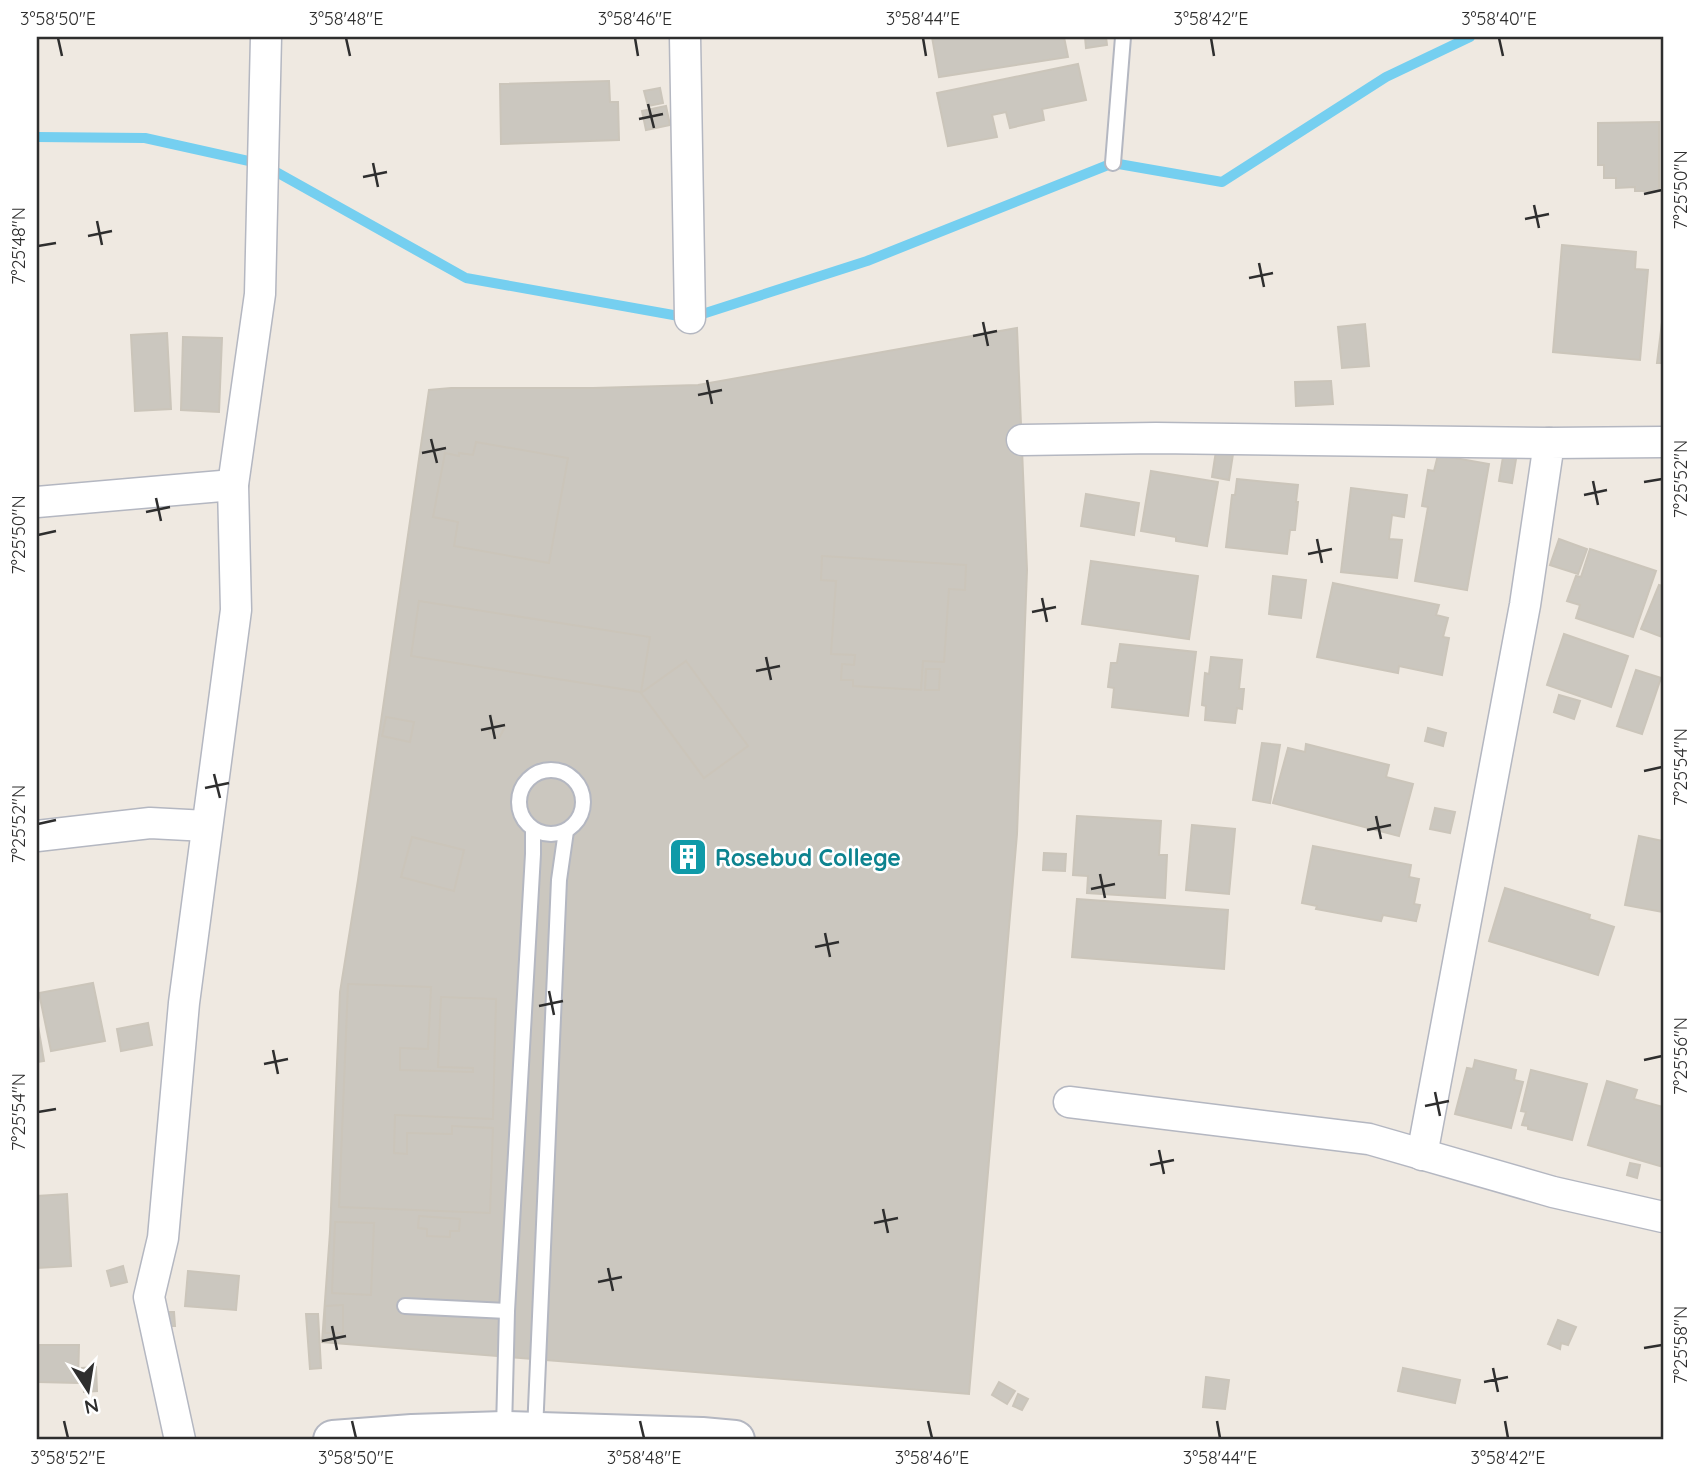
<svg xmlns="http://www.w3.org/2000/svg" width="1700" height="1477" viewBox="0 0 1700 1477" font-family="Quicksand,sans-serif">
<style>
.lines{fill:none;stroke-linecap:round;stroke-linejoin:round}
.stream{stroke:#75cff0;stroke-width:10}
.building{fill:#cbc7bf;stroke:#cbc5ba;stroke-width:2}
.lane-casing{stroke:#b4b7c1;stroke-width:18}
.street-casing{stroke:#b4b7c1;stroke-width:33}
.secondary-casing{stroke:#b4b7c1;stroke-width:42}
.lane{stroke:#fff;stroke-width:14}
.street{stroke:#fff;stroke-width:30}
.secondary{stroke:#fff;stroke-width:38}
.ticks{fill:none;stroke:#2e2e2e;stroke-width:2.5}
.labels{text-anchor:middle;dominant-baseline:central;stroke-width:5;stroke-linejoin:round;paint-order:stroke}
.culture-label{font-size:23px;font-weight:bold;fill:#0d838f;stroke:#fff;text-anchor:start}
.neatline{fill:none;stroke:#2e2e2e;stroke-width:2.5}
.ticks-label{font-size:18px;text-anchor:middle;fill:#2e2e2e}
</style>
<rect width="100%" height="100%" fill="#efe9e1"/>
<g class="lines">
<polyline class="stream" points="37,137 145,138 262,164 466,278 690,318 867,261 1113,163 1222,182 1386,77 1470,37"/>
</g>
<g class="building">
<polygon points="932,37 1064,37 1068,57 939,77"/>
<polygon points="1085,37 1106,37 1107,45 1086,48"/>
<polygon points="1078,64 1086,100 1042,109 1044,120 1010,128 1006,112 992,115 997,137 948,146 937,93"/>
<polygon points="609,81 610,102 618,102 619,140 501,144 500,84"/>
<polygon points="660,88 663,103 648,106 644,91"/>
<polygon points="666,106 670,125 646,130 642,111"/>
<polygon points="1659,122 1659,191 1635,191 1635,187 1616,188 1616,178 1604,178 1604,165 1598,165 1598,123"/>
<polygon points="1562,245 1636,252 1635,269 1648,270 1640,360 1553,352"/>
<polygon points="1663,314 1663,363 1657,363"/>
<polygon points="1365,324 1369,366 1342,368 1338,327"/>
<polygon points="1017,328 1027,570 1017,834 969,1394 322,1342 330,1232 340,992 358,880 429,390 451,388 593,388 698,385"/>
<polygon points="167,333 171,409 135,411 131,335"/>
<polygon points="183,337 222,338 219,412 181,410"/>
<polygon points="1331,381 1333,404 1296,406 1295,382"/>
<polygon points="476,442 568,458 549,563 454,546 458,522 433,517 445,453 459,456 459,453 473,455"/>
<polygon points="1216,451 1233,454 1229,480 1212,477"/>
<polygon points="1438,455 1489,464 1467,590 1415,581 1428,507 1422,506 1428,470 1434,471"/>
<polygon points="1503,457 1516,459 1512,483 1499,481"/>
<polygon points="1151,471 1218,482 1207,546 1176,541 1176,537 1141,531"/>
<polygon points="1237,479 1298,485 1296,502 1298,502 1295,530 1290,530 1287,554 1226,547 1232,495 1235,495"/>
<polygon points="1351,488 1407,495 1404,517 1392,515 1389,539 1402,540 1397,578 1341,572"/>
<polygon points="1086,494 1139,503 1134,535 1081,526"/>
<polygon points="1559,539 1587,549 1578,574 1550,565"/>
<polygon points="1590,549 1656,571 1633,637 1576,618 1580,605 1567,601 1576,576 1581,577"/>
<polygon points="822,556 966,565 965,590 949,589 944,662 923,661 921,690 853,686 853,680 841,680 842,664 854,665 855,655 831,654 836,581 821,580"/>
<polygon points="1091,561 1198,576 1189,639 1082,624"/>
<polygon points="1273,576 1306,580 1301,618 1269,614"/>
<polygon points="1333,583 1439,605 1436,615 1448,618 1443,637 1449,638 1442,675 1399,666 1398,673 1317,657"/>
<polygon points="1659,585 1663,586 1663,634 1662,637 1641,629"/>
<polygon points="419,601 650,637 641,692 411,656"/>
<polygon points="1564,634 1628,656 1611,707 1547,685"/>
<polygon points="1120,644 1196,652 1188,716 1112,707 1114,688 1108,687 1111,663 1117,663"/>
<polygon points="1211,657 1242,660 1239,689 1244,689 1242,709 1237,708 1235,723 1205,720 1206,706 1202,705 1205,673 1209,674"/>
<polygon points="686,661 748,746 704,778 641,693"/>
<polygon points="926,669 940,669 939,690 925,690"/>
<polygon points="1636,670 1661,678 1642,734 1617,726"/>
<polygon points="1559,695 1580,701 1574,719 1554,712"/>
<polygon points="386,717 414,722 410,742 382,736"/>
<polygon points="495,721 505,727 499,738 489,732"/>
<polygon points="1428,728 1446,733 1443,746 1425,741"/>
<polygon points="1262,743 1280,745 1270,803 1253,800"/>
<polygon points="1306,744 1389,765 1386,777 1413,784 1399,836 1273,803 1288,748 1305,752"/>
<polygon points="1435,808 1455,812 1450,833 1430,829"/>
<polygon points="1077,816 1161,821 1159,855 1167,855 1165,898 1087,893 1088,876 1073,875"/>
<polygon points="1192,825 1235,829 1229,894 1186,890"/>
<polygon points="1639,836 1663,841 1663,912 1625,905"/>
<polygon points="412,837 464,850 454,891 401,877"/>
<polygon points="1313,846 1411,865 1409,877 1419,879 1414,904 1420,905 1416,921 1383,915 1381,921 1316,909 1317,906 1302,903"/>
<polygon points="1044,853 1066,854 1065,871 1043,870"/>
<polygon points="1505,888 1590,915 1589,919 1614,927 1598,975 1489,941"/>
<polygon points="1077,899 1228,910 1224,969 1072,957"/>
<polygon points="93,983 105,1041 51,1051 39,993"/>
<polygon points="348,984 431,987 428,1049 400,1048 400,1070 473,1072 473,1068 438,1067 441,997 496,999 493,1119 395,1115 394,1153 407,1154 407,1133 452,1134 452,1126 493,1128 490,1213 339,1207"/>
<polygon points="37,1020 44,1061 37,1062"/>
<polygon points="148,1023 152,1045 121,1051 117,1029"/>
<polygon points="1475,1060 1516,1070 1514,1080 1523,1082 1511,1128 1455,1114 1467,1068 1473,1069"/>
<polygon points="1531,1070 1587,1084 1572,1140 1528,1129 1528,1126 1522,1125 1526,1112 1521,1111"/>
<polygon points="1607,1081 1637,1090 1634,1099 1663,1107 1663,1167 1588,1145"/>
<polygon points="1630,1163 1640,1165 1637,1178 1627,1175"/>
<polygon points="67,1194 71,1266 37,1268 37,1196"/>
<polygon points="419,1216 460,1219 459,1231 450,1231 450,1237 427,1236 427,1229 418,1228"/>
<polygon points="335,1222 374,1223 371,1295 332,1293"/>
<polygon points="123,1266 127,1282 111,1286 107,1271"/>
<polygon points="188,1271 239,1276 236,1310 185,1306"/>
<polygon points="343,1305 343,1333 325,1333 325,1306"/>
<polygon points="161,1312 174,1312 175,1326 161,1326"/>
<polygon points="306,1314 318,1314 321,1368 310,1369"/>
<polygon points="1558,1320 1576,1327 1568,1345 1561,1343 1560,1349 1548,1344"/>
<polygon points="39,1345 79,1345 78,1383 39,1382"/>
<polygon points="96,1367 97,1391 84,1392 82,1368"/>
<polygon points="1403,1368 1460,1380 1455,1403 1398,1391"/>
<polygon points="1206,1377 1229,1380 1225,1409 1203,1407"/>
<polygon points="999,1382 1015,1391 1007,1404 992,1395"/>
<polygon points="1018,1394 1028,1399 1022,1410 1013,1406"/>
</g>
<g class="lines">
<defs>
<g id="lane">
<polyline points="1113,163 1123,37"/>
<circle cx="551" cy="802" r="32"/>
<polyline points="405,1306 507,1311"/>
<polyline points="504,1429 507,1311 533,854 533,830"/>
<polyline points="535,1431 559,880 566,831"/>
</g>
<g id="street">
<polyline points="685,37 690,318"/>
<polyline points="1022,440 1156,438 1549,443"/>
<polyline points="37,502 233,485"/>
<polyline points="37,836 150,823 207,826"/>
<polyline points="1069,1102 1369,1139 1553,1192 1663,1217"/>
<polyline points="1422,1155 1525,605 1549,443 1663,442"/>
<polyline points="180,1440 149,1297 163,1238 184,1003 236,610 233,485 260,294 266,37"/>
</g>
<polyline id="secondary" points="333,1440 412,1434 504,1431 702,1437 735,1440"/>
</defs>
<use href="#lane" class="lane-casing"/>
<use href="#street" class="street-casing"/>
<use href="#secondary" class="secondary-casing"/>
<use href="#lane" class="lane"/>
<use href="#street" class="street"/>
<use href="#secondary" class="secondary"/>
</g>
<path class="ticks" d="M58,38L62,56M346,38L350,56M635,38L638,56M923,38L926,56M1211,38L1214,56M1499,38L1503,56M648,104L654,128M639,119L663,114M373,163L378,187M363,177L387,172M1644,194L1662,190M1534,205L1539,228M1525,219L1549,214M97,221L102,245M88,236L112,231M38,246L56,243M1259,263L1264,287M1249,278L1273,273M983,322L988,346M973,336L997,331M707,380L712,404M698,395L722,390M431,439L437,463M422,453L446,448M1593,481L1598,505M1644,482L1662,479M1584,495L1607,490M156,498L161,521M146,512L170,507M38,535L56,531M1317,539L1322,563M1308,554L1332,549M1042,598L1047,622M1032,612L1056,607M766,657L771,680M756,671L780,666M490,715L495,739M481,730L505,725M1644,771L1662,767M214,774L220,798M205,788L229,783M1376,816L1381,839M38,824L56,820M1367,830L1391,825M1100,874L1105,898M1091,889L1115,884M825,933L830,957M815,947L839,942M549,991L554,1015M539,1006L563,1001M273,1050L278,1074M1644,1060L1662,1056M264,1064L288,1059M1435,1092L1440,1116M1425,1106L1449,1101M38,1112L56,1109M1159,1150L1164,1174M1150,1165L1174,1160M883,1209L888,1233M874,1223L898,1218M608,1268L613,1291M598,1282L622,1277M332,1326L337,1350M322,1341L346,1336M1644,1348L1662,1345M1493,1368L1498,1392M1484,1382L1508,1377M64,1421L68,1438M352,1421L356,1438M640,1421L644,1438M928,1421L932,1438M1217,1421L1220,1438M1505,1421L1508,1438"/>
<defs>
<symbol id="building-square" viewBox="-11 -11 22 22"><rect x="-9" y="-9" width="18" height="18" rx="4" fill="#0f9aa8" stroke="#fff"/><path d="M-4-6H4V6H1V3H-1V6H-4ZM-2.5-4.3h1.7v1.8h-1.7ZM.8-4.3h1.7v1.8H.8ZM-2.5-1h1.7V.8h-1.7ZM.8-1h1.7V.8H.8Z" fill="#fff"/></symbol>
</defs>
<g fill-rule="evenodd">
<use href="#building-square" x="666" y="835" width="44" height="44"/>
</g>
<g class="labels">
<g class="culture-label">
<text x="715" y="857">Rosebud College</text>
</g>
</g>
<rect width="1700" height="1477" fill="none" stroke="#ffffff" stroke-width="77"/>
<g transform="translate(88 1390) rotate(168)" stroke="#ffffff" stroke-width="5" paint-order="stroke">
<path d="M0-5L12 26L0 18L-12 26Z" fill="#2e2e2e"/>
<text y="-10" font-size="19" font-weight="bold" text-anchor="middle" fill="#2e2e2e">N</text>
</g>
<rect x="38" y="38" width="1624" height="1400" class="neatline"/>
<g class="ticks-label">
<text x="58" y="25">3°58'50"E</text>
<text x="346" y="25">3°58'48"E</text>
<text x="635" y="25">3°58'46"E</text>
<text x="923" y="25">3°58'44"E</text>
<text x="1211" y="25">3°58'42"E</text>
<text x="1499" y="25">3°58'40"E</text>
<text transform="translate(1681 190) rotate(-90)" y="6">7°25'50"N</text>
<text transform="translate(19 246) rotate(-90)" y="6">7°25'48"N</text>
<text transform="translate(1681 479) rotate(-90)" y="6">7°25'52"N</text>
<text transform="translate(19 535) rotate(-90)" y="6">7°25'50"N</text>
<text transform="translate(1681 767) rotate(-90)" y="6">7°25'54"N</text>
<text transform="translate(19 824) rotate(-90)" y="6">7°25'52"N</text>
<text transform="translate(1681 1056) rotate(-90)" y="6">7°25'56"N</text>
<text transform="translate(19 1112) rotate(-90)" y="6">7°25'54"N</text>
<text transform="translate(1681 1345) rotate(-90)" y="6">7°25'58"N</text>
<text x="68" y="1464">3°58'52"E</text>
<text x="356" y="1464">3°58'50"E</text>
<text x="644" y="1464">3°58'48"E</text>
<text x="932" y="1464">3°58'46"E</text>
<text x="1220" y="1464">3°58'44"E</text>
<text x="1508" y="1464">3°58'42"E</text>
</g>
</svg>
